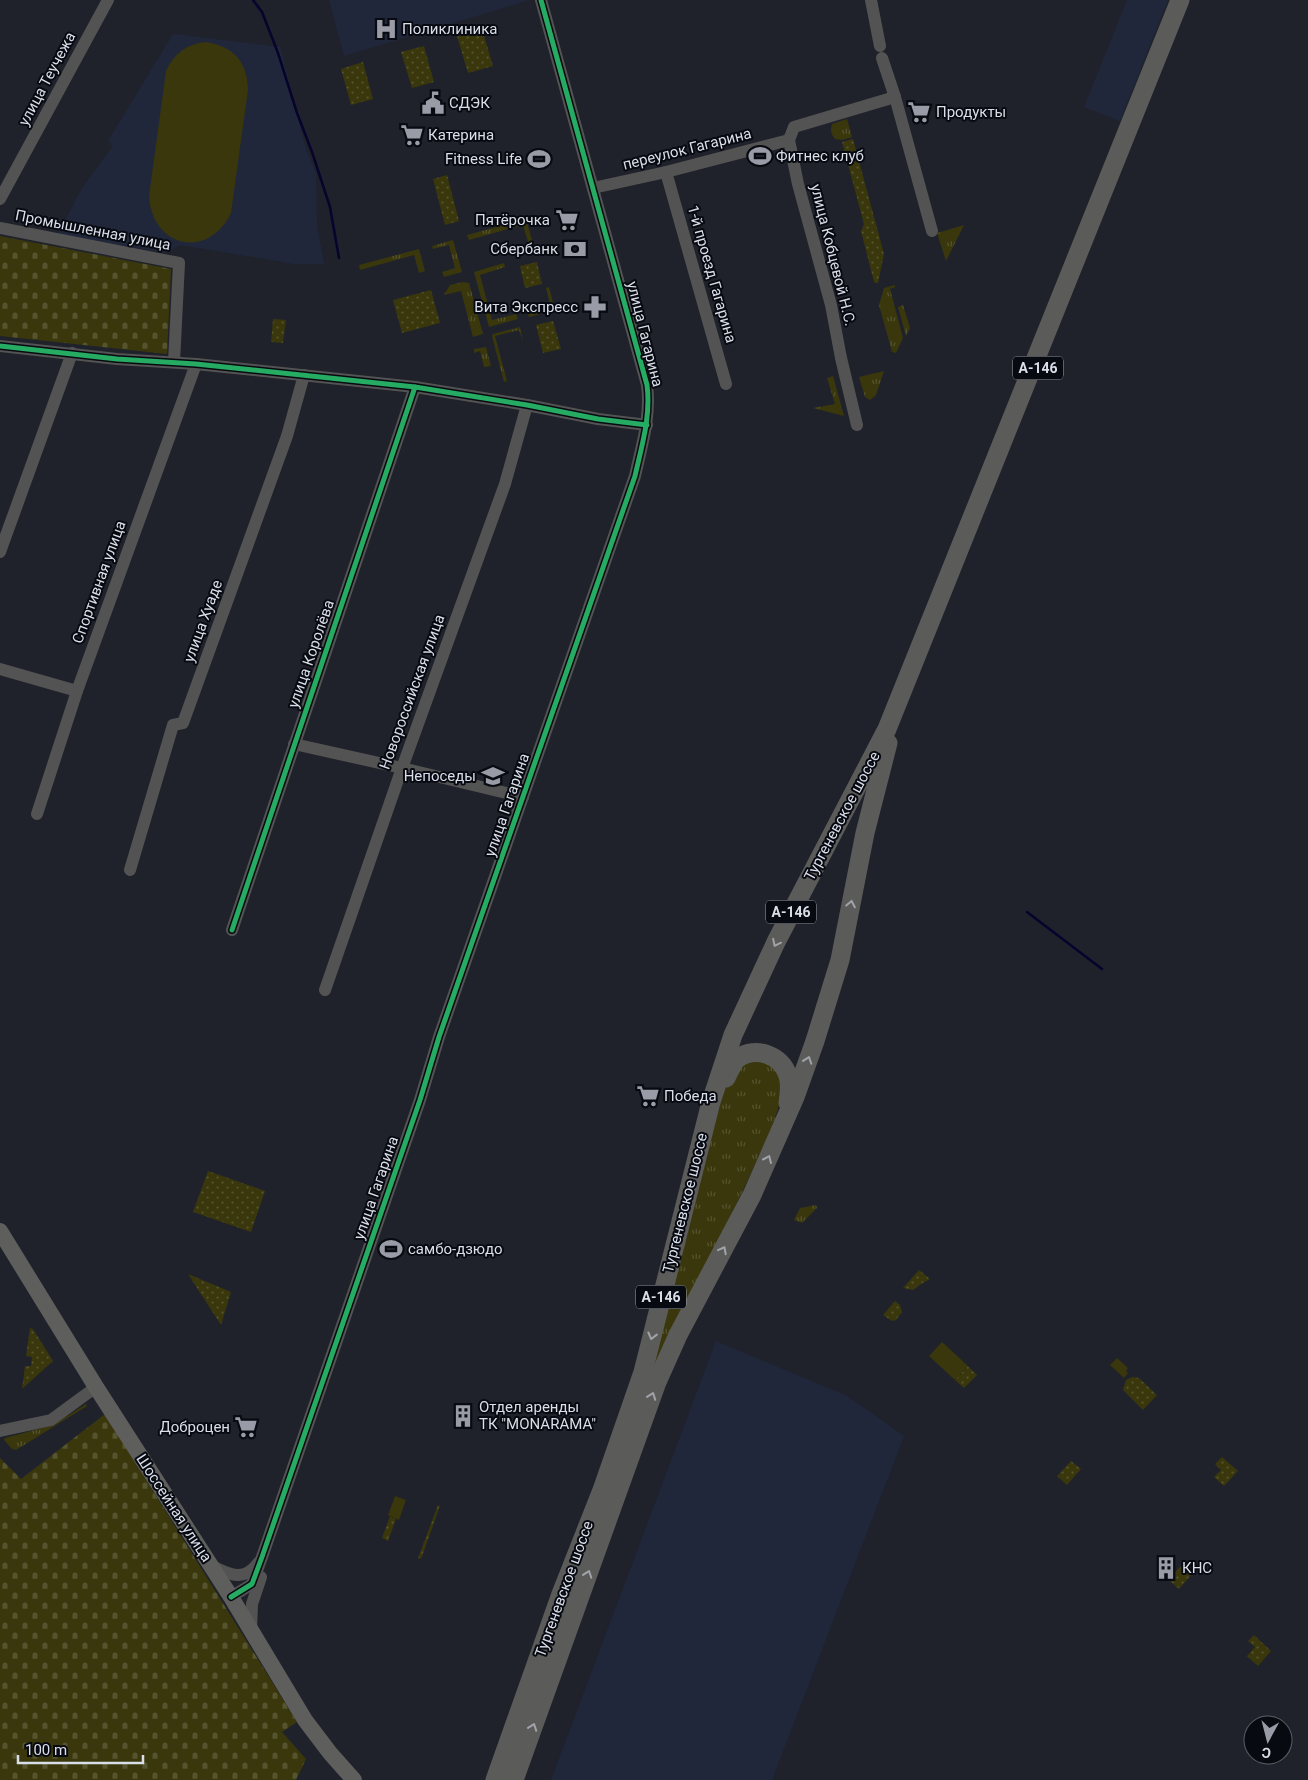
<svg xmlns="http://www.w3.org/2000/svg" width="1308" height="1780" viewBox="0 0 1308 1780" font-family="Roboto,sans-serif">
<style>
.built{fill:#21273b}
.grass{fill:url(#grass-tufts)}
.cemetery{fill:url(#cemetery-stones)}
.park{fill:url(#park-dots)}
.pitch{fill:#39370b}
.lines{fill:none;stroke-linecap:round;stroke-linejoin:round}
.stream{stroke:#06032d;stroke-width:2.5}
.minor{stroke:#545353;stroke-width:12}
.major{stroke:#5e5e5c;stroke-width:16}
.highway{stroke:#5b5b5a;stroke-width:19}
.cycleway-casing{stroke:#080a11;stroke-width:8}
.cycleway{stroke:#26ab63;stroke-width:5}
.oneway{stroke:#a1a3a9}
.labels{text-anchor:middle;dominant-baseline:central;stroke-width:4;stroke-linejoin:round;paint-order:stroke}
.shield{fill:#080a11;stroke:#9b9ea8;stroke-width:1}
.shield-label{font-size:14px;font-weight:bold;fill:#dadee9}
.poi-label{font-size:15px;fill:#dadee9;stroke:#080a11;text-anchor:start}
.street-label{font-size:15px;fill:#dadee9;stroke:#080a11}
</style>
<defs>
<pattern id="grass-tufts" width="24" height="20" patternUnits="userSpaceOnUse" patternTransform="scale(1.25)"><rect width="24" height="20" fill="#39370b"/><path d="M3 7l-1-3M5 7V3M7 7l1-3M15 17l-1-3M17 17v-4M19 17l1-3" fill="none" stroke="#55542f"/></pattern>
<pattern id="cemetery-stones" width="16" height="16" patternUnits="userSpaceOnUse" patternTransform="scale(1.25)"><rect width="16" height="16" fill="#39370b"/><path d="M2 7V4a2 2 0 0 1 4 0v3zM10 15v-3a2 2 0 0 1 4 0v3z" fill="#55542f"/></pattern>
<pattern id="park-dots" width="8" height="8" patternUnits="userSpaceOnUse" patternTransform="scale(1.25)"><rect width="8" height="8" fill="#39370b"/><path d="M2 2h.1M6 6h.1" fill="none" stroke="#55542f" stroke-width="1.8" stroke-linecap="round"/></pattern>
</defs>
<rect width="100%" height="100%" fill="#1f222b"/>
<g class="built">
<polygon points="329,0 526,0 527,1 344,56"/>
<polygon points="1127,0 1168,0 1120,121 1084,107"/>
<polygon points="173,34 280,47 306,149 316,173 317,225 324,264 295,264 180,245 166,253 58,234 82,188 113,146 108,141"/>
<polygon points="716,1341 847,1396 904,1436 772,1780 551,1780"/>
</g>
<g class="grass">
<path d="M847,119L852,137L842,140L835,139C831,134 830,130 832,124Z"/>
<polygon points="526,219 533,244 529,245 523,225 469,240 467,235"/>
<polygon points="964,225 946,261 937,233"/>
<polygon points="453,240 462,272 444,277 442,272 455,268 449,245 433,249 432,246"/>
<polygon points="419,249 425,271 419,273 414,255 360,270 359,265"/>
<polygon points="504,263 505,267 480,275 492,320 516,314 518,319 489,327 474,272"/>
<polygon points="463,282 469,283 483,334 473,337 461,291 444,295 450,285"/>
<polygon points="895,285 895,287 890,289 903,338 896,353 892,352 879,305 884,288"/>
<polygon points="549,287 555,310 529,317 527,310 550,304 546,288"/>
<polygon points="903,305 910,328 906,336 898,307"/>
<polygon points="520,327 523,341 519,330 495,336 507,381 504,382 492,336 493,334"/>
<polygon points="486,347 491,366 484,367 480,351 474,353 474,349"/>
<polygon points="884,371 876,395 870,400 865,397 859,377"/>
<polygon points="833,376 844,416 813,408 835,404 827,378"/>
<polygon points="752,1056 777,1065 783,1093 772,1127 740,1197 648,1379 690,1206 725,1087 741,1063"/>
<polygon points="816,1205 817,1208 802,1223 794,1220 800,1208"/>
<polygon points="86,1404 87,1406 16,1450 12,1449 4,1440 5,1438 53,1425"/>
</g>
<g class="cemetery">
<polygon points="0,236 171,269 167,354 0,336"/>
<polygon points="105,1414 297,1722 282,1732 306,1759 296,1780 0,1780 0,1458 21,1479"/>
</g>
<g class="park">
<polygon points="482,29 493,66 468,73 457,36"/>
<polygon points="424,46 434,82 412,88 401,52"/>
<polygon points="363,62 373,99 351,105 341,69"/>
<polygon points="853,139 884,254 878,283 876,283 874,282 861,231 864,224 842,142"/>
<polygon points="447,175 459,221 445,225 433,179"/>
<polygon points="537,262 542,284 525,288 520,266"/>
<polygon points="431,290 440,323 402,333 393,300"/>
<polygon points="273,319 286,320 283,343 271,342"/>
<polygon points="553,321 561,349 543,353 536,325"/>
<polygon points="208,1171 265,1191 251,1232 193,1212"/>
<polygon points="919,1270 930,1279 921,1284 913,1290 903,1288"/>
<polygon points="188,1274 231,1292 221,1325"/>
<polygon points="895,1301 900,1305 902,1312 896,1320 892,1321 883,1315"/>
<polygon points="30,1328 33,1329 53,1361 22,1389 25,1366 31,1366 32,1357 26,1356"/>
<polygon points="968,1366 977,1375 964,1388 955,1380"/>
<polygon points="1132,1377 1139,1378 1157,1395 1143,1410 1123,1390 1126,1380"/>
<polygon points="1222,1457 1238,1471 1224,1486 1214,1477 1221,1470 1215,1464"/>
<polygon points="1071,1461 1081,1469 1067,1485 1057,1476"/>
<polygon points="438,1505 440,1506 421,1559 418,1558"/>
<polygon points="390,1516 396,1519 388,1541 382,1538"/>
<polygon points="1181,1566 1191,1575 1179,1589 1168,1579"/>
<polygon points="1254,1635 1271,1651 1258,1666 1247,1656 1255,1647 1248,1641"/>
</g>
<g class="pitch">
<path d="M206,42C234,47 247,61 248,90L231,213C208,260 152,248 149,196L166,71C174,53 187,44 206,42Z"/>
<polygon points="942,1342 968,1366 955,1380 929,1356"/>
<polygon points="1117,1358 1128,1368 1126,1371 1128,1373 1124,1378 1110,1365"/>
<polygon points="395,1496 406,1500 399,1520 388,1515"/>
</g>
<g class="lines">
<g class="stream">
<polyline points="253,0 262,12 278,53 297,113 312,152 330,207 339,258"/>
<polyline points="1027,912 1102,969"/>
</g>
<g class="minor">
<polyline points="871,0 880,46"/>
<polyline points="882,58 895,97"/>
<polyline points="666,172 726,384"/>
<polyline points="593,188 666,172 789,140"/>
<polyline points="0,199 108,0"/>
<polyline points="0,228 179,263 174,362"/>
<polyline points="0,346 117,359 196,364 415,387 527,405 598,419 647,425"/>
<polyline points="857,425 841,358 831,305 798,184 789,140 794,127 895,97 932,231"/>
<polyline points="0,552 72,353"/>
<polyline points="0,669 77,691"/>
<polyline points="294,744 402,768 523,797"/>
<polyline points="37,814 77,691 196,364"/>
<polyline points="130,870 173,725 183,723 287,436 304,375"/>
<polyline points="232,930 415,387"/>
<polyline points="325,990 402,768 505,484 527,405"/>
<polyline points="0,1431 51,1420 96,1387"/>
<path d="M210,1565C229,1574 243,1583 258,1563"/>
<path d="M231,1597L252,1584L262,1557L420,1100L439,1037L635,476C642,445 651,416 647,385L541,0"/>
<polyline points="251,1631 252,1604 261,1577"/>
</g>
<polyline class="major" points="0,1231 96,1387 231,1597 305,1720 330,1753 354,1780"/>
<g class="highway">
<path d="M726,1078C729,1072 733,1062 738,1058C756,1046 782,1055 788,1076C791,1085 789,1094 788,1103"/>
<polyline points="495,1780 561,1594 602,1490 643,1372 711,1102 733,1035 776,942 887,729 1180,0"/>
<polyline points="514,1780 657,1382 678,1335 752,1195 795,1097 815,1041 840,960 865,833 888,743"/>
</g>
<defs>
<g id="cycleway">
<polyline points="0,346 117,359 196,364 415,387 527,405 598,419 647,425"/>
<polyline points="232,930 415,387"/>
<path d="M231,1597L252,1584L262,1557L420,1100L439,1037L635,476C642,445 651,416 647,385L541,0"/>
</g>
</defs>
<use href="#cycleway" class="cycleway-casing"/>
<use href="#cycleway" class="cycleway"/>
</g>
<defs><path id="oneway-chevron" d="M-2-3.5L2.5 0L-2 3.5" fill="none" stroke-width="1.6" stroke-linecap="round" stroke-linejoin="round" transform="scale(1.25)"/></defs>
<g class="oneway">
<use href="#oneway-chevron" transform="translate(851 904) rotate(-79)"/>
<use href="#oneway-chevron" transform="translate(776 943) rotate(116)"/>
<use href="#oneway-chevron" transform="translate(808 1060) rotate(-71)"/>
<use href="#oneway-chevron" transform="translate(768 1159) rotate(-66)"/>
<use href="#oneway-chevron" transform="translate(723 1250) rotate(-62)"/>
<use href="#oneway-chevron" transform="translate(652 1336) rotate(104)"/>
<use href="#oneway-chevron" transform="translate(652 1396) rotate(-70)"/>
<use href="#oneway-chevron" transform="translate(588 1574) rotate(-71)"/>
<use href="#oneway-chevron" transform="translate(533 1727) rotate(-70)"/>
</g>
<defs>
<symbol id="hospital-bare" viewBox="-9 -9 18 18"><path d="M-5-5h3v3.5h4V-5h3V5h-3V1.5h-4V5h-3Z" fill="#999ca6" stroke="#080a11" stroke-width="2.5" paint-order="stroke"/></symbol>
<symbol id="civic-bare" viewBox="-9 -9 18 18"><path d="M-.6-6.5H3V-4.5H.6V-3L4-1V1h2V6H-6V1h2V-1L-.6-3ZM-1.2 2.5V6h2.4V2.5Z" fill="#999ca6" stroke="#080a11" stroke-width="2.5" paint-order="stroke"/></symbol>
<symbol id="supermarket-bare" viewBox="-9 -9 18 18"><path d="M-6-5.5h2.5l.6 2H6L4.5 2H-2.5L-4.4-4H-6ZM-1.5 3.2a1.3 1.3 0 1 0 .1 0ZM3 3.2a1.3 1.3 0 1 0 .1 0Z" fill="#999ca6" stroke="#080a11" stroke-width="2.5" paint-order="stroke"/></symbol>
<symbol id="stadium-bare" viewBox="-9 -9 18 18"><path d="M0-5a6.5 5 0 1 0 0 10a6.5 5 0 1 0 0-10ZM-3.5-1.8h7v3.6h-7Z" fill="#999ca6" stroke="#080a11" stroke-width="2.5" paint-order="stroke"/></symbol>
<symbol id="bank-bare" viewBox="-9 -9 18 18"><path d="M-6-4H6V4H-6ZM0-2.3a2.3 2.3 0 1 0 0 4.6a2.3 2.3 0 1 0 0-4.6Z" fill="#999ca6" stroke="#080a11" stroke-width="2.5" paint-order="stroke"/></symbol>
<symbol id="pharmacy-bare" viewBox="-9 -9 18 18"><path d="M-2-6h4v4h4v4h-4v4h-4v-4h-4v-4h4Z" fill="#999ca6" stroke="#080a11" stroke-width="2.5" paint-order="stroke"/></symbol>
<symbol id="school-bare" viewBox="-9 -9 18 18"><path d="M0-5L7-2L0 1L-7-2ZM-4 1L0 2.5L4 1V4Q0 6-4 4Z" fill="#999ca6" stroke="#080a11" stroke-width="2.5" paint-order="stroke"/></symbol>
<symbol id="building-bare" viewBox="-9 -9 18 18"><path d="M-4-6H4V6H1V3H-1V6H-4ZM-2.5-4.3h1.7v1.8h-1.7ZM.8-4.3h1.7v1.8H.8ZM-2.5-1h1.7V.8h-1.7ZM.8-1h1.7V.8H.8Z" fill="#999ca6" stroke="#080a11" stroke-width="2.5" paint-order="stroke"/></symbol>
</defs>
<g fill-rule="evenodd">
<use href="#hospital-bare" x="370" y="13" width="32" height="32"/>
<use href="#civic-bare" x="417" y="87" width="32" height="32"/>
<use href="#supermarket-bare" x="903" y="96" width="32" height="32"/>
<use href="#supermarket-bare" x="396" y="119" width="32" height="32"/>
<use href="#stadium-bare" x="744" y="140" width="32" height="32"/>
<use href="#stadium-bare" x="523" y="143" width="32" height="32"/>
<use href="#supermarket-bare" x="551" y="204" width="32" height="32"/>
<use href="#bank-bare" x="559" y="233" width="32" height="32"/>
<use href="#pharmacy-bare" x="579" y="291" width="32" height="32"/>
<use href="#school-bare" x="477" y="760" width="32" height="32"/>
<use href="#supermarket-bare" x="632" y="1080" width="32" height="32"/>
<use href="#stadium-bare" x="375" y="1233" width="32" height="32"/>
<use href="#building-bare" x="447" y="1400" width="32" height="32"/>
<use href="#supermarket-bare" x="230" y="1411" width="32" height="32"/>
<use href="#building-bare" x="1150" y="1552" width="32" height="32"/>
</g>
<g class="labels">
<g class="shield">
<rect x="1013" y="356.5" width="50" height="23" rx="4"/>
<rect x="766" y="900.5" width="50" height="23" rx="4"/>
<rect x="636" y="1285.5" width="50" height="23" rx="4"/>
</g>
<g class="shield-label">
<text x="1038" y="368">А-146</text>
<text x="791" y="912">А-146</text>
<text x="661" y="1297">А-146</text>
</g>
<g class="poi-label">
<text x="402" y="29">Поликлиника</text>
<text x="449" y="103">СДЭК</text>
<text x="936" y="112">Продукты</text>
<text x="428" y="135">Катерина</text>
<text x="776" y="156">Фитнес клуб</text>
<text x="522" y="159" text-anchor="end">Fitness Life</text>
<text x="550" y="220" text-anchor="end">Пятёрочка</text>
<text x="558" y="249" text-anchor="end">Сбербанк</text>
<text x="578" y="307" text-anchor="end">Вита Экспресс</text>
<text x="476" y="776" text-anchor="end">Непоседы</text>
<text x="664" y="1096">Победа</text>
<text x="408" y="1249">самбо-дзюдо</text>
<text x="479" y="1407">Отдел аренды<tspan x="479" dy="17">ТК "MONARAMA"</tspan></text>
<text x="230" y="1427" text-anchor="end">Доброцен</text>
<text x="1182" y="1568">КНС</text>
</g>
<g class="street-label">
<text transform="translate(47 79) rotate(-62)">улица Теучежа</text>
<text transform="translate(687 149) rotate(-14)">переулок Гагарина</text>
<text transform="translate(93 230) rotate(11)">Промышленная улица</text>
<text transform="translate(833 255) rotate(76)">улица Кобцевой Н.С.</text>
<text transform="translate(712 274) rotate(74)">1-й проезд Гагарина</text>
<text transform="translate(645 334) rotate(76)">улица Гагарина</text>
<text transform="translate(99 582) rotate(-70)">Спортивная улица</text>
<text transform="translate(203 621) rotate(-70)">улица Хуаде</text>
<text transform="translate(311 654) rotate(-71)">улица Королёва</text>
<text transform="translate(412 692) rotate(-70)">Новороссийская улица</text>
<text transform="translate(507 805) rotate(-71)">улица Гагарина</text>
<text transform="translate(842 816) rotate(-62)">Тургеневское шоссе</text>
<text transform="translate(376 1188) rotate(-71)">улица Гагарина</text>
<text transform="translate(685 1203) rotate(-76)">Тургеневское шоссе</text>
<text transform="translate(174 1508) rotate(57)">Шоссейная улица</text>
<text transform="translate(564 1589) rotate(-70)">Тургеневское шоссе</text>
</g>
</g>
<g transform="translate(1268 1740) rotate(187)"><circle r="24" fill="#080a11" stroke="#5c5f67"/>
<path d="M0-4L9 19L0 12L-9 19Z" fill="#999ca6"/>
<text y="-8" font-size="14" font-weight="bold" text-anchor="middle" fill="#dadee9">С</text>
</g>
<path d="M18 1755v8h125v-8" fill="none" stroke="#dadee9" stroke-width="2.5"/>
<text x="25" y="1755" font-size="15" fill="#dadee9" stroke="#080a11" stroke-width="4" paint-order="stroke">100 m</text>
</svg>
